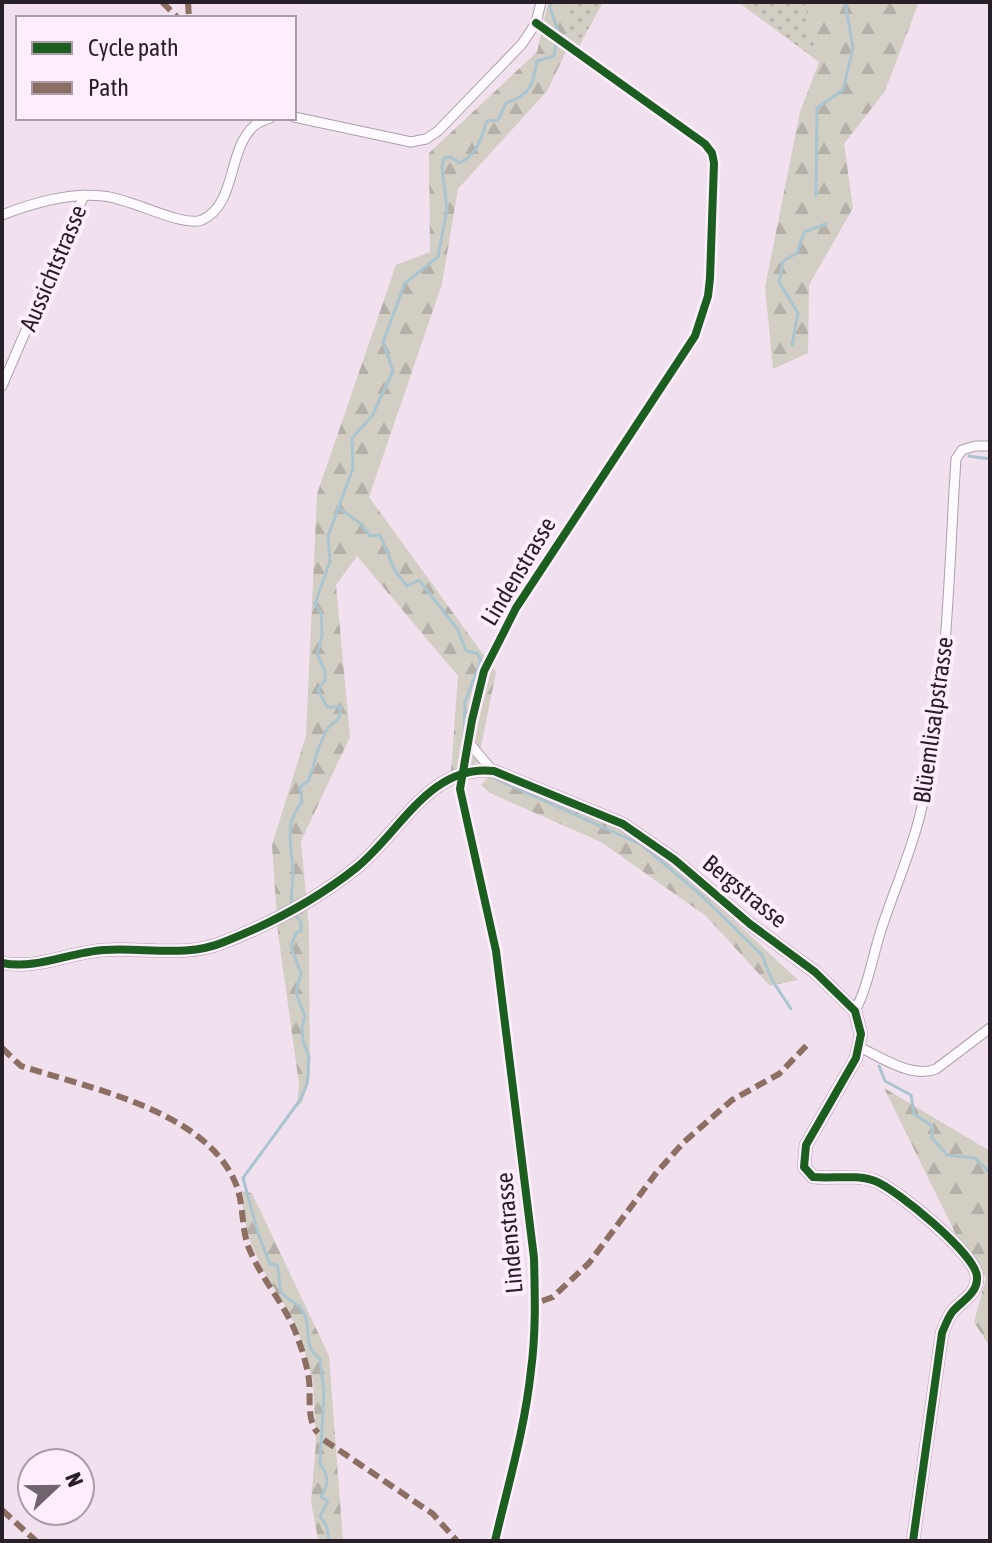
<svg xmlns="http://www.w3.org/2000/svg" width="992" height="1543" viewBox="0 0 992 1543" font-family="'Asap Condensed',sans-serif">
<style>
.grass{fill:url(#grass-dots)}
.forest{fill:url(#forest-firs)}
.lines{fill:none;stroke-linecap:round;stroke-linejoin:round}
.stream{stroke:#aac5d0;stroke-width:3}
.street-casing{stroke:#aca0aa;stroke-width:11}
.secondary-casing{stroke:#aca0aa;stroke-width:14}
.street{stroke:#fdfafd;stroke-width:9}
.secondary{stroke:#edebe9;stroke-width:12}
.quiet{stroke:#8d6e63;stroke-width:6;stroke-dasharray:12 6;stroke-linecap:butt}
.cycleway-casing{stroke:#feedfc;stroke-width:13}
.cycleway{stroke:#1b5e20;stroke-width:8}
.labels{text-anchor:middle;dominant-baseline:central;stroke-width:8;stroke-linejoin:round;paint-order:stroke}
.street-label{font-size:24px;fill:#291f28;stroke:#feedfc}
</style>
<defs>
<pattern id="grass-dots" width="8" height="8" patternUnits="userSpaceOnUse" patternTransform="scale(2)"><rect width="8" height="8" fill="#d2cec4"/><path d="M2 2h.1M6 6h.1" fill="none" stroke="#b4b0a8" stroke-width="1.8" stroke-linecap="round"/></pattern>
<pattern id="forest-firs" width="22" height="20" patternUnits="userSpaceOnUse" patternTransform="scale(2)"><rect width="22" height="20" fill="#d2cec4"/><path d="M5 1l3.5 6h-7zM16 11l3.5 6h-7z" fill="#b4b0a8"/></pattern>
</defs>
<rect width="100%" height="100%" fill="#f1e1ef"/>
<g class="grass">
<polygon points="569,2 603,2 576,52 565,44"/>
<polygon points="738,2 804,2 819,62"/>
</g>
<g class="forest">
<polygon points="548,2 569,2 565,54 547,91 458,189 442,284 369,497 496,672 478,762 451,772 458,676 357,556 336,585 350,737 301,841 309,929 310,1077 302,1103 297,1106 299,1084 278,933 272,845 306,735 317,494 396,265 430,252 429,153 537,52"/>
<polygon points="804,2 919,2 885,91 844,144 853,208 809,285 808,353 773,369 765,287 800,112 819,62"/>
<polygon points="494,771 594,810 663,854 798,980 770,986 706,916 601,842 490,793 481,785"/>
<polygon points="884,1088 990,1151 990,1347 974,1322 986,1278 961,1245"/>
<polygon points="240,1191 252,1193 329,1356 343,1541 318,1539 311,1502 316,1443 313,1381 303,1345 290,1314 262,1268 247,1234"/>
</g>
<g class="lines">
<g class="stream">
<polyline points="552,2 550,7 558,31"/>
<polyline points="816,196 817,108 843,90 853,48 845,2"/>
<polyline points="792,345 798,313 779,282 783,261 797,253 804,232 826,224"/>
<polyline points="969,456 990,459"/>
<polyline points="337,507 360,523 370,536 380,535 395,571 407,586 419,580 458,630 466,651 477,653 481,661 465,702 464,745"/>
<polyline points="494,778 642,845 702,896 762,955 772,980 791,1009"/>
<path d="M292,907C290,895 293,887 293,875C293,846 282,827 302,802L300,787L309,780L319,747L327,729L339,718L341,707H327L318,690L325,680V671L317,654L322,635L321,613L315,604L330,561L328,536L353,468L352,438L372,416L393,371L383,342L405,283L438,257L447,209L442,167L444,158L451,157L459,163C478,154 480,140 487,121L498,120L506,103C531,94 532,87 537,61L554,56L556,44"/>
<path d="M294,914L301,922V931L296,933L291,947L301,973L296,992L305,1017L302,1027L303,1041L309,1057L307,1084L300,1100L243,1178L258,1233L270,1264L277,1265C280,1274 278,1283 281,1291C287,1303 302,1301 306,1319C310,1336 304,1347 320,1359L324,1391L320,1464C329,1476 329,1484 321,1497L328,1501L320,1516L327,1527L329,1541"/>
<polyline points="879,1066 885,1081 911,1095 914,1114 932,1126 932,1138 947,1155 975,1158 990,1173"/>
</g>
<defs>
<g id="street">
<polyline points="294,117 411,142 426,139 438,131 522,44 536,23 541,2"/>
<path d="M2,215C33,203 69,192 103,196C130,198 183,228 202,220C237,204 227,150 254,126C258,122 265,120 270,118"/>
<polyline points="2,386 84,195"/>
<polyline points="470,744 492,770"/>
<path d="M855,1011C869,984 873,953 883,924C895,888 911,852 920,815C948,699 948,578 956,459L962,450L975,446H990"/>
<path d="M859,1047C881,1057 912,1079 936,1069L990,1028"/>
<path d="M495,1541C508,1485 525,1428 531,1370C536,1333 535,1296 534,1258L496,951L460,789L472,720L484,671L516,608L695,336L708,296L710,278L714,163L712,153L705,144L536,23"/>
</g>
<path id="secondary" d="M2,963C37,970 70,952 104,950C144,947 186,958 224,942C270,924 317,899 356,868C399,834 430,763 494,771L623,824L675,860L750,924L815,972L855,1011L861,1034L856,1058L806,1145L804,1167L813,1177C834,1179 856,1174 875,1181C896,1189 977,1255 977,1277C978,1293 962,1301 953,1311C948,1317 945,1326 942,1333L913,1541"/>
</defs>
<use href="#street" class="street-casing"/>
<use href="#secondary" class="secondary-casing"/>
<use href="#street" class="street"/>
<use href="#secondary" class="secondary"/>
<g class="quiet">
<polyline points="162,2 178,18"/>
<polyline points="188,2 189,18"/>
<polyline points="185,119 185,118"/>
<path d="M2,1048L21,1066C89,1088 204,1110 235,1182C245,1204 240,1231 251,1253C264,1283 288,1308 298,1339C303,1352 307,1366 309,1380C311,1397 306,1420 318,1433"/>
<polyline points="542,1301 553,1297 589,1263 657,1172 684,1142 732,1100 779,1074 808,1044"/>
<polyline points="324,1440 433,1514 457,1541"/>
<polyline points="2,1510 36,1541"/>
</g>
<defs>
<g id="cycleway">
<path d="M2,963C37,970 70,952 104,950C144,947 186,958 224,942C270,924 317,899 356,868C399,834 430,763 494,771L623,824L675,860L750,924L815,972L855,1011L861,1034L856,1058L806,1145L804,1167L813,1177C834,1179 856,1174 875,1181C896,1189 977,1255 977,1277C978,1293 962,1301 953,1311C948,1317 945,1326 942,1333L913,1541"/>
<path d="M495,1541C508,1485 525,1428 531,1370C536,1333 535,1296 534,1258L496,951L460,789L472,720L484,671L516,608L695,336L708,296L710,278L714,163L712,153L705,144L536,23"/>
</g>
</defs>
<use href="#cycleway" class="cycleway-casing"/>
<use href="#cycleway" class="cycleway"/>
</g>
<g class="labels">
<g class="street-label">
<text transform="translate(53 268) rotate(-67)">Aussichtstrasse</text>
<text transform="translate(518 571) rotate(-59)">Lindenstrasse</text>
<text transform="translate(933 720) rotate(-82)">Blüemlisalpstrasse</text>
<text transform="translate(745 891) rotate(39)">Bergstrasse</text>
<text transform="translate(509 1233) rotate(-95)">Lindenstrasse</text>
</g>
</g>
<rect width="992" height="1543" fill="none" stroke="#291f28" stroke-width="8"/>
<rect x="16" y="16" width="280" height="104" fill="#feedfc" stroke="#a99ba7" stroke-width="2"/>
<rect x="32" y="42" width="40" height="12" fill="#1b5e20" stroke="#a99ba7" stroke-width="2"/>
<text x="88" y="56" font-size="24" fill="#291f28">Cycle path</text>
<rect x="32" y="82" width="40" height="12" fill="#8d6e63" stroke="#a99ba7" stroke-width="2"/>
<text x="88" y="96" font-size="24" fill="#291f28">Path</text>
<g transform="translate(56 1487) rotate(68)"><circle r="38" fill="#feedfc" stroke="#a99ba7" stroke-width="2"/>
<path d="M0-6L14 30L0 20L-14 30Z" fill="#6f636e"/>
<text y="-12" font-size="22" font-weight="bold" text-anchor="middle" fill="#291f28">N</text>
</g>
</svg>
